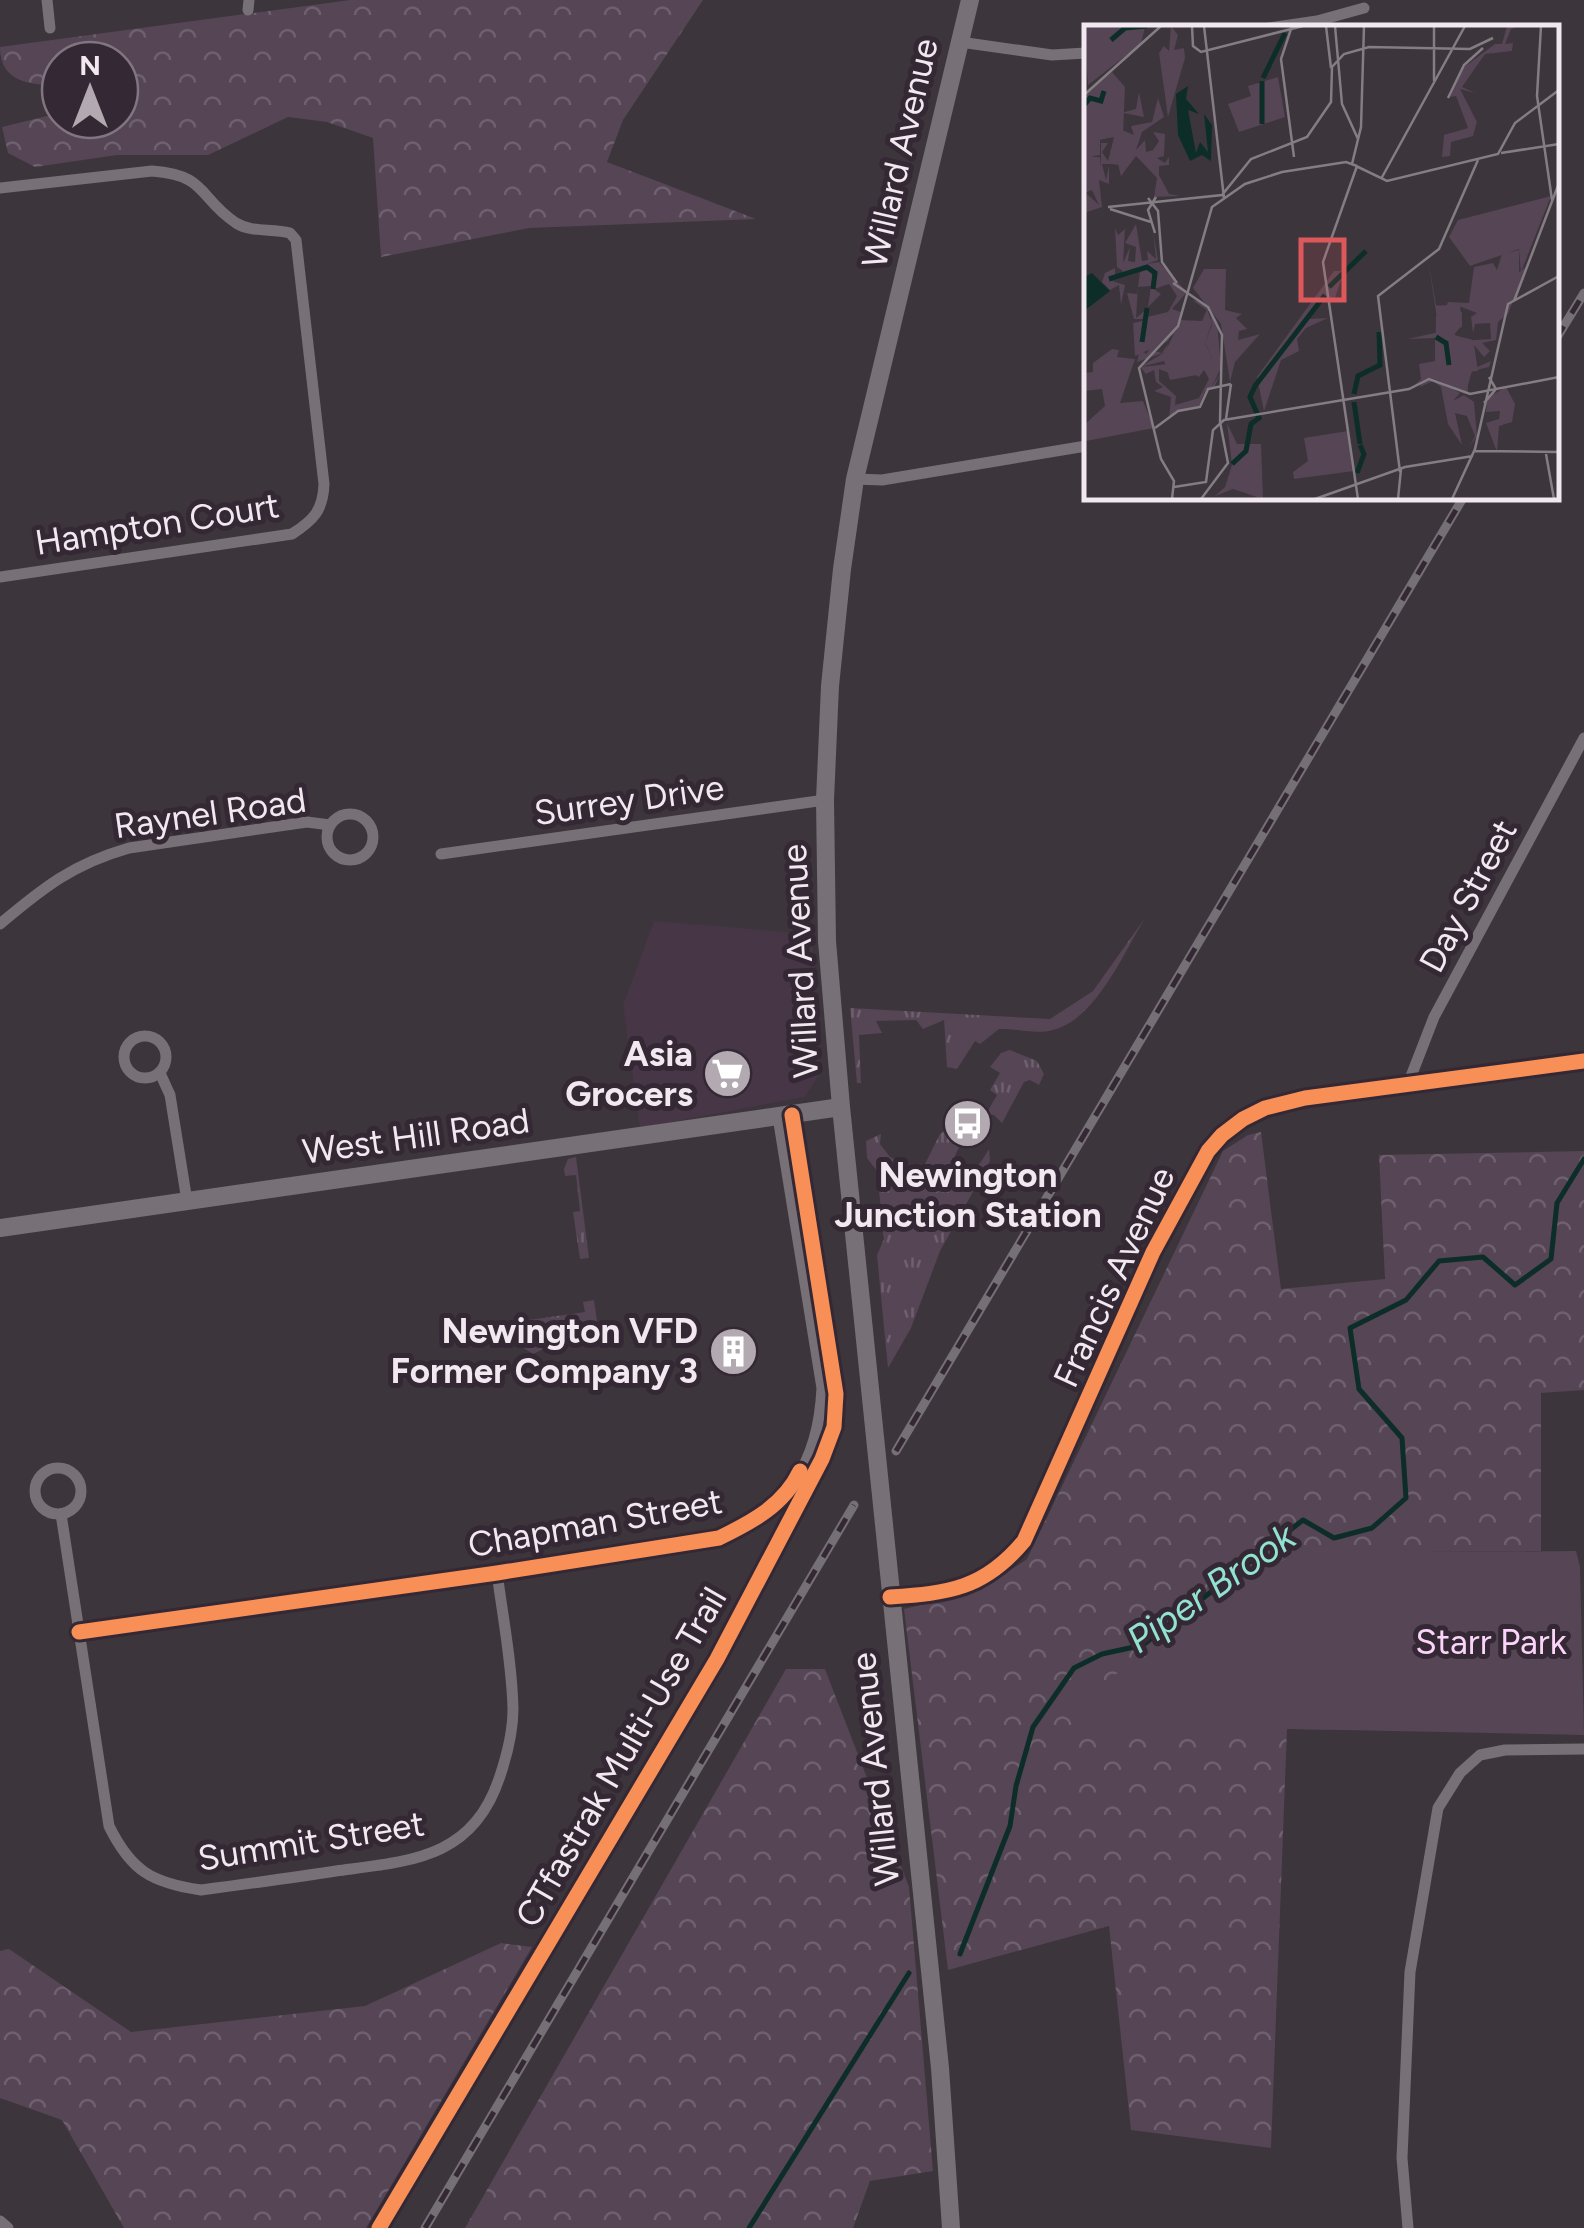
<svg xmlns="http://www.w3.org/2000/svg" width="1584" height="2228" viewBox="0 0 1584 2228" font-family="Figtree,sans-serif">
<style>
.built{fill:#463646}
.grass{fill:url(#grass-tufts)}
.forest{fill:url(#forest-crowns)}
.park{fill:#554555}
.lines{fill:none;stroke-linecap:round;stroke-linejoin:round}
.stream{stroke:#0d2d29;stroke-width:5}
.street{stroke:#777077;stroke-width:11}
.secondary{stroke:#777077;stroke-width:18}
.rail-casing{stroke:#757075;stroke-width:9}
.rail{stroke:#352835;stroke-width:5;stroke-dasharray:15;stroke-linecap:butt}
.cycleway-casing{stroke:#352835;stroke-width:21}
.cycleway{stroke:#f78f57;stroke-width:15}
.labels{text-anchor:middle;dominant-baseline:central;stroke-width:10;stroke-linejoin:round;paint-order:stroke}
.street-label{font-size:35px;fill:#f1e8f0;stroke:#352835}
.poi-label{font-size:35px;font-weight:bold;fill:#f1e8f0;stroke:#352835;text-anchor:end}
.park-label{font-size:35px;fill:#fbd4fa;stroke:#352835}
.water-label{font-size:38px;font-style:italic;fill:#92e2d3;stroke:#352835}
.inset-river{fill:none;stroke:#0d2d29;stroke-width:5}
.inset-road{fill:none;stroke:#847d84;stroke-width:2.5}
.view{fill:#dd585a;fill-opacity:0.15;stroke:#dd585a;stroke-width:5}
.inset-edge{fill:none;stroke:#f1e8f0;stroke-width:5}
</style>
<defs>
<pattern id="grass-tufts" width="24" height="20" patternUnits="userSpaceOnUse" patternTransform="scale(2.5)"><rect width="24" height="20" fill="#554555"/><path d="M3 7l-1-3M5 7V3M7 7l1-3M15 17l-1-3M17 17v-4M19 17l1-3" fill="none" stroke="#6e606e"/></pattern>
<pattern id="forest-crowns" width="20" height="18" patternUnits="userSpaceOnUse" patternTransform="scale(2.5)"><rect width="20" height="18" fill="#554555"/><path d="M2 6a3 3 0 1 1 6 0M12 15a3 3 0 1 1 6 0" fill="none" stroke="#6e606e"/></pattern>
</defs>
<rect width="100%" height="100%" fill="#3c353c"/>
<polygon class="built" points="654,921 812,934 820,1073 805,1097 640,1128 623,1005"/>
<g class="grass">
<path d="M1145,918C1123,954 1096,1019 1053,1030C1035,1035 1017,1028 999,1029L980,1044L975,1041L957,1069L947,1067L944,1020L923,1029L916,1020L876,1021L882,1033L859,1035L861,1083H857L850,1008L1050,1019L1093,991Z"/>
<polygon points="1010,1050 1037,1061 1044,1074 1039,1085 1030,1080 1024,1082 1002,1123 994,1115 986,1114 997,1095 990,1090 1000,1073 990,1067 1001,1053"/>
<path d="M950,1127L961,1128L968,1133C959,1149 947,1159 961,1175L971,1178L989,1149L990,1161L940,1251L911,1328L888,1368L877,1255L884,1239L877,1171L867,1158L866,1141L881,1134L880,1144L890,1157L921,1172L940,1134Z"/>
<polygon points="576,1157 589,1258 580,1259 573,1212 580,1211 576,1175 565,1176 564,1169 568,1159"/>
<path d="M594,1300L599,1335L580,1347C565,1338 547,1347 533,1354L519,1345L515,1322L585,1312L583,1302Z"/>
</g>
<g class="forest">
<path d="M350,0H703L623,120L607,162L756,219L529,228L381,257L373,138L327,122L288,117L208,155H117L35,167L8,153L2,127L59,113L60,120H120V60H60V85C31,85 0,83 0,47Z"/>
<polygon points="1261,1132 1281,1289 1385,1279 1379,1155 1584,1151 1584,1390 1541,1393 1541,1551 1423,1552 1357,1730 1287,1729 1271,2148 1131,2130 1109,1926 948,1970 904,1609 981,1590 1027,1559 1223,1151 1248,1135"/>
<polygon points="786,1669 825,1669 909,1887 933,2171 870,2181 853,2228 465,2228"/>
<polygon points="501,1943 532,1947 366,2228 124,2228 62,2120 0,2098 0,1951 9,1949 131,2032 365,2006"/>
</g>
<path class="park" d="M1576,1551L1580,1567L1584,1735L1102,1725L1073,1702C1109,1676 1148,1657 1186,1633C1225,1606 1255,1570 1300,1553Z"/>
<g class="lines">
<g class="stream">
<polyline points="960,1954 1010,1826 1016,1786 1033,1727 1074,1668 1102,1654 1143,1645 1303,1520 1334,1538 1372,1528 1406,1498 1402,1438 1359,1389 1350,1328 1406,1300 1439,1261 1483,1257 1515,1285 1551,1259 1557,1203 1584,1159"/>
<polyline points="749,2228 909,1973"/>
</g>
<g class="street">
<polyline points="47,0 50,28"/>
<polyline points="248,10 249,0"/>
<polyline points="1269,28 1317,21 1364,8"/>
<polyline points="960,42 1052,55 1086,53"/>
<path d="M0,188L152,171C208,175 198,198 236,223C252,233 272,228 290,233L296,240L324,484C323,510 314,520 292,534L0,577"/>
<polyline points="855,479 882,480 1086,446"/>
<circle cx="350" cy="837" r="23"/>
<polyline points="441,854 825,800"/>
<path d="M0,924C44,887 73,864 129,848L307,822L330,825"/>
<circle cx="145" cy="1057" r="21"/>
<polyline points="160,1073 170,1095 187,1201"/>
<polyline points="1408,1084 1434,1017 1584,738"/>
<circle cx="58" cy="1491" r="23"/>
<path d="M61,1514L109,1826C131,1871 152,1883 201,1890C246,1884 291,1878 336,1871C411,1861 473,1859 500,1776C507,1755 513,1732 513,1709C512,1664 503,1618 497,1573"/>
<path d="M890,1597C949,1593 984,1589 1024,1541L1153,1252L1208,1151L1222,1135L1243,1119L1265,1108L1305,1098L1584,1061"/>
<path d="M79,1632L497,1573L719,1538C788,1505 818,1467 822,1388L778,1117"/>
<polyline points="0,2221 8,2228"/>
<polyline points="1408,2228 1402,2158 1410,1972 1438,1808 1460,1773 1480,1755 1505,1750 1584,1749"/>
</g>
<g class="secondary">
<polyline points="0,1228 841,1107"/>
<polyline points="951,2228 940,2068 841,1107 827,941 825,800 830,686 842,569 855,479 970,0"/>
</g>
<defs>
<g id="rail">
<polyline points="1556,339 1584,293"/>
<polyline points="896,1451 1463,498"/>
<polyline points="425,2228 854,1505"/>
</g>
</defs>
<use href="#rail" class="rail-casing"/>
<use href="#rail" class="rail"/>
<defs>
<g id="cycleway">
<path d="M890,1597C949,1593 984,1589 1024,1541L1153,1252L1208,1151L1222,1135L1243,1119L1265,1108L1305,1098L1584,1061"/>
<path d="M79,1632L497,1573L719,1538C752,1522 784,1505 800,1471"/>
<polyline points="379,2228 717,1659 822,1459 834,1427 836,1394 792,1115"/>
</g>
</defs>
<use href="#cycleway" class="cycleway-casing"/>
<use href="#cycleway" class="cycleway"/>
</g>
<defs>
<symbol id="supermarket-disc" viewBox="-11 -11 22 22"><circle r="9.5" fill="#b2a9b1" stroke="#352835"/><path d="M-6-5.5h2.5l.6 2H6L4.5 2H-2.5L-4.4-4H-6ZM-1.5 3.2a1.3 1.3 0 1 0 .1 0ZM3 3.2a1.3 1.3 0 1 0 .1 0Z" fill="#fff"/></symbol>
<symbol id="bus-disc" viewBox="-11 -11 22 22"><circle r="9.5" fill="#b2a9b1" stroke="#352835"/><path d="M-5-6H5V4H4V6H2V4H-2V6H-4V4H-5ZM-3.5-4V0h7V-4ZM-3.5 1.2v1.5H-2V1.2ZM2 1.2v1.5H3.5V1.2Z" fill="#fff"/></symbol>
<symbol id="building-disc" viewBox="-11 -11 22 22"><circle r="9.5" fill="#b2a9b1" stroke="#352835"/><path d="M-4-6H4V6H1V3H-1V6H-4ZM-2.5-4.3h1.7v1.8h-1.7ZM.8-4.3h1.7v1.8H.8ZM-2.5-1h1.7V.8h-1.7ZM.8-1h1.7V.8H.8Z" fill="#fff"/></symbol>
</defs>
<g fill-rule="evenodd">
<use href="#supermarket-disc" x="700" y="1046" width="55" height="55"/>
<use href="#bus-disc" x="940" y="1096" width="55" height="55"/>
<use href="#building-disc" x="706" y="1324" width="55" height="55"/>
</g>
<g class="labels">
<g class="street-label">
<text transform="translate(900 153) rotate(-77)">Willard Avenue</text>
<text transform="translate(157 524) rotate(-9)">Hampton Court</text>
<text transform="translate(629 800) rotate(-8)">Surrey Drive</text>
<text transform="translate(210 813) rotate(-8)">Raynel Road</text>
<text transform="translate(1468 896) rotate(-62)">Day Street</text>
<text transform="translate(800 961) rotate(-93)">Willard Avenue</text>
<text transform="translate(416 1136) rotate(-8)">West Hill Road</text>
<text transform="translate(1114 1277) rotate(-65)">Francis Avenue</text>
<text transform="translate(595 1523) rotate(-10)">Chapman Street</text>
<text transform="translate(621 1757) rotate(-60)">CTfastrak Multi-Use Trail</text>
<text transform="translate(875 1769) rotate(-96)">Willard Avenue</text>
<text transform="translate(311 1841) rotate(-9)">Summit Street</text>
</g>
<g class="poi-label">
<text x="693" y="1054">Asia<tspan x="693" dy="40">Grocers</tspan></text>
<text x="968" y="1175" text-anchor="middle">Newington<tspan x="968" dy="40">Junction Station</tspan></text>
<text x="698" y="1331">Newington VFD<tspan x="698" dy="40">Former Company 3</tspan></text>
</g>
<g class="park-label">
<text x="1491" y="1642">Starr Park</text>
</g>
<g class="water-label">
<text transform="translate(1211 1588) rotate(-35)">Piper Brook</text>
</g>
</g>
<g transform="translate(1084 25)">
<rect width="475" height="475" fill="#3c353c"/>
<path d="M194,52L201,92L155,107L144,79L167,71L164,61ZM123,284L128,298L121,318L128,333L113,350L86,355L80,336L56,342L81,327L97,295L118,296ZM264,406L270,446L210,454L209,447L224,436L220,413Z" fill="#554555"/>
<path d="M55,67L60,92L39,88L38,105L50,110L47,101L68,97L74,73L80,92L58,107L52,125L61,115L62,127L69,125L75,116L69,107L81,109L80,131L73,133L81,138L85,132V140L75,141V150L85,169L96,171L70,172L73,153L52,131L37,151L34,139H18L22,155L25,141V159L15,155L18,182L0,188L3,169L15,180L8,165L0,168V102L16,115V130L7,132H16L17,143V118H24L18,127L24,136L30,112L17,114L40,70L37,88L52,84ZM52,199L58,236L64,235L63,226L72,234L69,206L74,235L63,239L75,237L103,267L88,284L97,287L91,306L97,303L70,326L78,328L84,319L82,327L53,337L56,324L62,329L80,305L77,299L65,317L57,316L67,305L57,301L60,294H50L43,268L53,269L56,247L28,256L41,260L37,280L35,260L26,265L18,257L21,248L31,243V253L39,246L33,242L31,203L34,210L41,204L39,238L46,222L44,236L51,237L52,222L41,218ZM85,259L93,271L84,287L63,292L64,283L52,293L54,262L67,261L64,282L77,269L70,264ZM435,225V247L442,242L424,289L414,297L412,315L398,318L406,326L400,332L390,320L393,342L407,336L405,342L388,346L382,367L350,354L376,368L369,376L380,370L390,377L393,411L385,422L391,411L383,391L371,388L378,420L364,399L357,362L349,356L336,362L339,355L330,361L337,354L335,339L351,336V313L324,314L355,307L344,234L352,280L362,282L364,277L385,278L390,242L409,238L413,245L418,229ZM372,280L393,288L387,292L389,308L391,299L406,298L407,314L374,316L369,306L378,302V288ZM120,244H142L141,285L158,289L152,293L163,304L155,306L154,315L176,309L151,337L146,357L137,299L109,263ZM250,246H260L251,273L240,274L225,294L244,293L222,303L213,314L215,326L197,335L180,386L173,352ZM108,275L116,277L122,281L133,296L137,343L128,361L136,349L131,361L121,366L114,383L91,386L85,395L87,372L70,366L79,362L72,357L70,345L62,349L56,342L59,334L57,342L84,339L85,348L75,344V356L92,371L91,380L115,373L125,354L120,345L115,352L108,348L128,333L121,318L128,300L126,287ZM422,362L431,379L428,397L415,401L413,427L402,398L415,394L416,386L402,387L403,373Z" fill="#554555" fill-rule="evenodd"/>
<path d="M467,171L437,247L435,224L386,241L365,212L374,195Z" fill="#554555"/>
<path d="M0,1H60L61,2L57,19L4,60ZM87,1L94,10L90,25L100,23L101,33L84,92L75,28L80,21L85,26ZM423,1H436L427,4L421,19L429,18L428,26L401,29L378,62L391,68L376,64L393,97L389,111L367,117L366,131L358,132L360,110L384,103L372,71L366,72L380,42L411,19H418ZM28,47L41,62L39,111L53,127L37,151L35,140L26,139L30,112L0,118V71ZM376,279L378,300L370,310L389,315L394,346L383,347L384,367L351,348L352,291L358,289L351,281ZM97,288L84,316L51,331L49,298ZM28,324L35,325L33,332L51,334L36,378L59,376L70,403L2,416L0,400L21,381L18,364L1,366L0,348L9,347V338ZM143,398L153,419H177L179,474L149,464L131,471L141,462L148,440Z" fill="#554555"/>
<path d="M104,61L102,74L115,89L104,85L112,128L116,117L124,127L120,89L128,100L127,136L118,130L106,136L94,110L92,69ZM8,248L26,266L0,286V252Z" fill="#0d2d29"/>
<path class="inset-river" d="M27,15L41,3L63,1M179,53L201,8M178,56V99M0,80L6,73L17,76L20,66M25,254L63,242L71,248L69,264M245,262L282,226M352,312L362,318L365,340M58,317L63,283M270,369L274,351L296,340L295,307M270,377L276,419M148,439L162,426L167,399L175,393L166,372L171,361L241,270M273,448L280,429L276,420"/>
<path class="inset-road" d="M108,1L109,21L117,27L219,1M120,1L140,173M208,1L197,34L210,132M242,1L247,43M251,1L258,79L274,114M457,1L453,71L468,175M350,56V1M0,70L77,1M364,73L380,40L399,23M417,128L475,119M268,139L277,102L280,1M272,141L303,156L414,129L431,98L475,65M273,141L239,237L274,474M297,154L381,1M64,173L74,186L78,237L93,258M24,182L138,170L167,134L223,112L247,77L248,42L260,29L285,22L386,24L409,13M26,184L67,197M71,208L64,185L72,172M89,258L124,282L138,310L136,397L144,438L117,474M430,276L475,158M400,378L412,364L405,352M142,394L147,359M71,403L94,386L116,382L124,364L147,359M390,426L475,427M462,429L470,474M316,447L294,271L355,224L394,135M90,462L122,457L129,405L140,395L325,364L345,354L386,369L475,352M88,474L90,456L77,434L55,343L94,301L128,182L161,159L198,147L262,137L273,141M231,474L321,442L389,431M314,474L317,444M368,474L391,424L424,279L475,251"/>
<path class="view" d="M217,215H260V275H217Z"/>
<rect width="475" height="475" class="inset-edge"/>
</g>
<g transform="translate(90 90)"><circle r="48" fill="#352835" stroke="#807580" stroke-width="2.5"/>
<path d="M0-8L18 38L0 25L-18 38Z" fill="#b2a9b1"/>
<text y="-15" font-size="28" font-weight="bold" text-anchor="middle" fill="#f1e8f0">N</text>
</g>
</svg>
